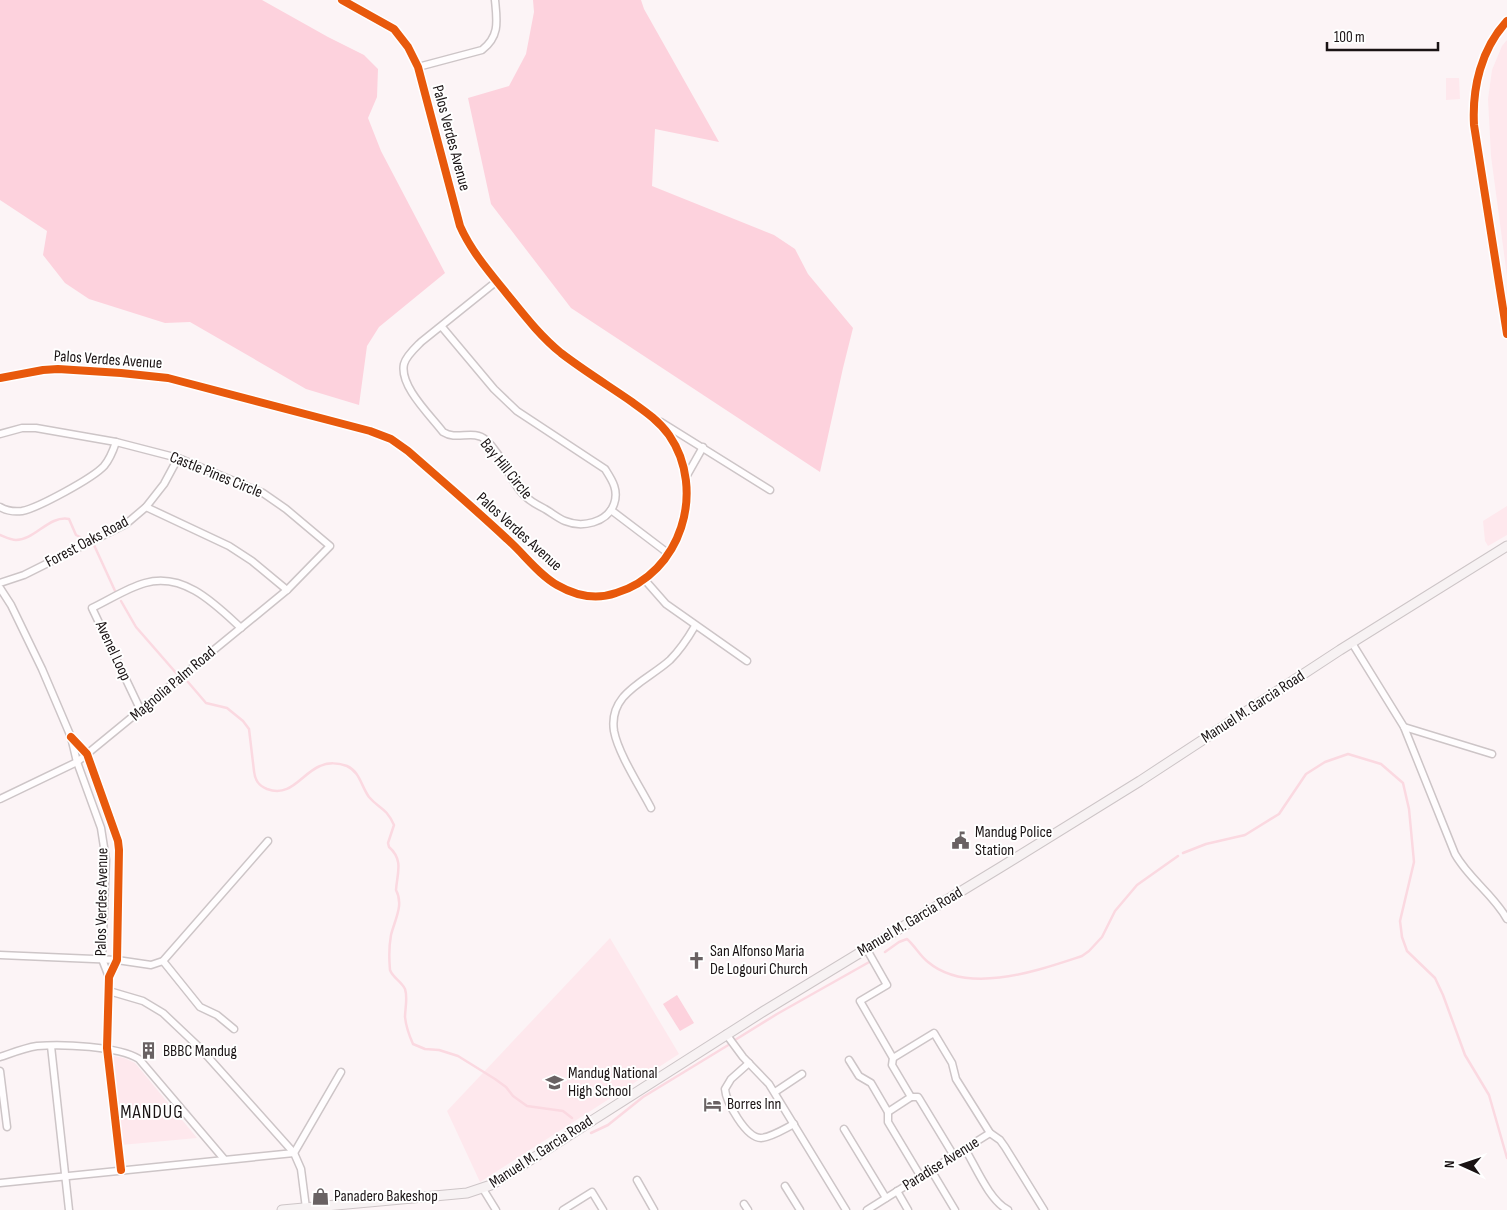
<svg xmlns="http://www.w3.org/2000/svg" width="1507" height="1210" viewBox="0 0 1507 1210" font-family="'Sofia Sans Condensed',sans-serif">
<style>
.built{fill:#fee8ed}
.green{fill:#fdd2dd}
.lines{fill:none;stroke-linecap:round;stroke-linejoin:round}
.stream{stroke:#fbd9e1;stroke-width:2.5}
.street-casing{stroke:#cdc5c7;stroke-width:9}
.secondary-casing{stroke:#cdc5c7;stroke-width:11}
.street{stroke:#fffdfe;stroke-width:6}
.secondary{stroke:#f7f2f3;stroke-width:9}
.cycleway-casing{stroke:#fff;stroke-width:11}
.cycleway{stroke:#e8590c;stroke-width:8}
.labels{text-anchor:middle;dominant-baseline:central;stroke-width:4;stroke-linejoin:round;paint-order:stroke}
.street-label{font-size:16px;fill:#1a1314;stroke:#fff}
.poi-label{font-size:16px;fill:#1a1314;stroke:#fff;text-anchor:start}
.quarter-label{font-size:19px;letter-spacing:1px;fill:#1a1314;stroke:#fff}
</style>
<rect width="100%" height="100%" fill="#fcf4f6"/>
<g class="built">
<polygon points="1507,40 1507,276 1491,156 1488,99 1492,70 1502,46"/>
<polygon points="1446,78 1459,78 1460,99 1446,100"/>
<polygon points="1507,506 1507,535 1488,546 1485,541 1483,521"/>
<polygon points="610,938 679,1054 480,1182 447,1111"/>
<polygon points="113,1056 124,1058 135,1063 197,1138 121,1145"/>
</g>
<g class="green">
<polygon points="0,0 262,0 328,37 364,55 378,69 377,97 368,118 381,151 445,273 379,327 367,346 359,405 306,389 190,322 165,323 89,299 65,283 43,255 47,231 0,200"/>
<polygon points="533,0 641,0 644,9 719,142 655,129 652,186 774,235 795,249 808,274 853,328 843,368 820,472 571,308 491,204 468,98 509,86 526,54 534,12"/>
<polygon points="677,995 694,1023 680,1031 663,1004"/>
</g>
<g class="lines">
<g class="stream">
<path d="M0,535C5,537 11,540 16,540C35,540 49,515 69,519L76,535L84,539"/>
<polyline points="94,545 116,593"/>
<polyline points="121,601 136,627 177,674"/>
<path d="M188,682L206,703L227,708L243,721L249,729L254,771C255,780 258,785 267,789C291,798 301,774 320,766C328,762 339,763 347,766C360,772 361,786 369,797C379,809 386,807 394,825L388,843L389,847C404,860 397,874 396,890C404,905 395,919 391,935C389,946 389,959 390,970C393,978 401,981 405,989C408,998 405,1008 405,1017C406,1027 409,1035 413,1044L425,1049L439,1050L458,1056L495,1079L506,1087L513,1096L527,1106L563,1111L572,1118"/>
<polyline points="1183,853 1206,844 1245,835 1279,814 1306,774 1325,762 1348,754 1381,764 1403,783 1409,809 1414,862 1400,921 1402,937 1407,951 1435,978 1443,995 1465,1055 1489,1095 1507,1158"/>
<path d="M885,952L899,942L907,939C915,946 920,956 928,962C968,996 1039,970 1082,956L1089,951L1102,937L1115,911L1137,885L1178,856"/>
<polyline points="735,1040 777,1014 871,961"/>
<polyline points="591,1133 608,1125 643,1097 730,1044"/>
</g>
<defs>
<g id="street">
<path d="M1507,21C1481,49 1472,88 1474,125L1507,334"/>
<path d="M418,67L482,50C500,36 497,21 495,0"/>
<path d="M442,327L494,389L517,411L605,469C612,480 619,490 614,504C607,523 582,528 565,521C558,518 552,513 545,509C537,505 529,501 523,494C508,479 503,455 486,440C473,429 457,441 443,432C431,416 399,386 404,364C406,356 415,348 421,342L497,281"/>
<path d="M0,378L43,370L58,369L121,373L168,378L370,431L391,439L408,451C441,480 475,509 507,539C524,554 538,574 557,585C576,596 596,600 616,593C681,574 707,490 669,435C659,421 646,412 632,402C609,386 583,370 561,353C540,336 524,315 507,294C490,273 471,251 460,226L418,67L408,47L394,29L342,0"/>
<polyline points="661,422 770,490"/>
<polyline points="0,434 22,428 36,428 116,442 178,458 263,493 286,509 330,546 287,590 87,754 77,762 0,799"/>
<polyline points="686,477 703,447"/>
<path d="M0,507C7,511 14,512 22,511C38,508 93,478 104,466C110,459 113,451 116,442"/>
<polyline points="146,507 229,546 252,561 287,590"/>
<polyline points="611,510 669,554"/>
<polyline points="644,579 666,604 747,661"/>
<polyline points="0,583 24,575 126,524 146,507 164,484 178,458"/>
<polyline points="0,588 11,605 42,669 71,737 77,762 101,828 106,860 102,959 109,977"/>
<path d="M1352,643L1404,727L1455,854C1469,879 1493,894 1507,919"/>
<path d="M141,711L92,608C109,600 127,588 145,583C184,572 215,604 241,628"/>
<polyline points="1404,727 1492,754"/>
<polyline points="71,737 87,754 118,841 119,850 117,960 109,977 107,1048 121,1170"/>
<path d="M651,808C640,787 618,753 614,731C608,693 647,681 670,660C680,650 688,638 695,626"/>
<polyline points="866,948 887,985 860,1001 893,1058 892,1065 911,1097"/>
<polyline points="0,955 117,960 151,965 163,961 268,841"/>
<polyline points="163,961 200,1007 217,1015 234,1029"/>
<polyline points="109,991 143,1001 163,1013 200,1048 294,1153 301,1169 306,1208"/>
<polyline points="726,1034 743,1057 769,1084 846,1210"/>
<polyline points="51,1046 69,1210"/>
<path d="M0,1057C12,1053 24,1048 37,1046C62,1044 118,1046 139,1059L224,1159"/>
<polyline points="893,1058 934,1033 952,1063 956,1079 990,1133 1000,1140 1005,1147 1044,1210"/>
<polyline points="849,1060 859,1076 871,1083 888,1112 888,1122 921,1177"/>
<path d="M749,1063L731,1079L725,1089C726,1102 746,1138 761,1138C772,1137 784,1129 794,1124"/>
<polyline points="0,1071 7,1127"/>
<polyline points="775,1092 802,1074"/>
<polyline points="911,1097 918,1097 920,1100 954,1156"/>
<polyline points="888,1112 911,1097"/>
<polyline points="844,1129 886,1198"/>
<path d="M965,1149C976,1167 989,1200 1008,1210"/>
<polyline points="294,1153 341,1072"/>
<polyline points="931,1170 955,1210"/>
<polyline points="637,1180 654,1210"/>
<polyline points="0,1183 294,1153"/>
<polyline points="785,1186 800,1210"/>
<polyline points="483,1189 496,1210"/>
<polyline points="897,1191 908,1210"/>
<polyline points="744,1204 748,1210"/>
<polyline points="563,1210 592,1192 603,1210"/>
<polyline points="867,1210 990,1133"/>
</g>
<polyline id="secondary" points="282,1210 467,1193 491,1185 764,1011 1001,867 1140,781 1340,650 1507,546"/>
</defs>
<use href="#street" class="street-casing"/>
<use href="#secondary" class="secondary-casing"/>
<use href="#street" class="street"/>
<use href="#secondary" class="secondary"/>
<defs>
<g id="cycleway">
<path d="M1507,21C1481,49 1472,88 1474,125L1507,334"/>
<path d="M0,378L43,370L58,369L121,373L168,378L370,431L391,439L408,451C441,480 475,509 507,539C524,554 538,574 557,585C576,596 596,600 616,593C681,574 707,490 669,435C659,421 646,412 632,402C609,386 583,370 561,353C540,336 524,315 507,294C490,273 471,251 460,226L418,67L408,47L394,29L342,0"/>
<polyline points="71,737 87,754 118,841 119,850 117,960 109,977 107,1048 121,1170"/>
</g>
</defs>
<use href="#cycleway" class="cycleway-casing"/>
<use href="#cycleway" class="cycleway"/>
</g>
<defs>
<symbol id="civic-bare" viewBox="-9 -9 18 18"><path d="M-.6-6.5H3V-4.5H.6V-3L4-1V1h2V6H-6V1h2V-1L-.6-3ZM-1.2 2.5V6h2.4V2.5Z" fill="#696263" stroke="#fff" stroke-width="2.5" paint-order="stroke"/></symbol>
<symbol id="church-bare" viewBox="-9 -9 18 18"><path d="M-1.2-6h2.4v3.5h3.3v2.4h-3.3V6h-2.4V-.1h-3.3v-2.4h3.3Z" fill="#696263" stroke="#fff" stroke-width="2.5" paint-order="stroke"/></symbol>
<symbol id="building-bare" viewBox="-9 -9 18 18"><path d="M-4-6H4V6H1V3H-1V6H-4ZM-2.5-4.3h1.7v1.8h-1.7ZM.8-4.3h1.7v1.8H.8ZM-2.5-1h1.7V.8h-1.7ZM.8-1h1.7V.8H.8Z" fill="#696263" stroke="#fff" stroke-width="2.5" paint-order="stroke"/></symbol>
<symbol id="school-bare" viewBox="-9 -9 18 18"><path d="M0-5L7-2L0 1L-7-2ZM-4 1L0 2.5L4 1V4Q0 6-4 4Z" fill="#696263" stroke="#fff" stroke-width="2.5" paint-order="stroke"/></symbol>
<symbol id="hotel-bare" viewBox="-9 -9 18 18"><path d="M-6-4.5h1.5V1H6V5H4.5V3h-9V5H-6ZM-4 0a1.8 1.8 0 1 1 3.6 0ZM.5 0V-2.5h3Q6-2.5 6 0Z" fill="#696263" stroke="#fff" stroke-width="2.5" paint-order="stroke"/></symbol>
<symbol id="shop-bare" viewBox="-9 -9 18 18"><path d="M-5-2.5h2.3a2.7 3.5 0 0 1 5.4 0H5L5.5 6h-11ZM-1.5-2.5h3a1.5 2.3 0 0 0-3 0Z" fill="#696263" stroke="#fff" stroke-width="2.5" paint-order="stroke"/></symbol>
</defs>
<g fill-rule="evenodd">
<use href="#civic-bare" x="948" y="828" width="25" height="25"/>
<use href="#church-bare" x="684" y="948" width="25" height="25"/>
<use href="#building-bare" x="136" y="1038" width="25" height="25"/>
<use href="#school-bare" x="542" y="1070" width="25" height="25"/>
<use href="#hotel-bare" x="700" y="1092" width="25" height="25"/>
<use href="#shop-bare" x="308" y="1184" width="25" height="25"/>
</g>
<g class="labels">
<g class="street-label">
<text transform="translate(451 138) rotate(75)">Palos Verdes Avenue</text>
<text transform="translate(108 360) rotate(4)">Palos Verdes Avenue</text>
<text transform="translate(506 469) rotate(51)">Bay Hill Circle</text>
<text transform="translate(216 475) rotate(22)">Castle Pines Circle</text>
<text transform="translate(519 532) rotate(42)">Palos Verdes Avenue</text>
<text transform="translate(87 542) rotate(-28)">Forest Oaks Road</text>
<text transform="translate(113 651) rotate(65)">Avenel Loop</text>
<text transform="translate(173 684) rotate(-40)">Magnolia Palm Road</text>
<text transform="translate(1253 707) rotate(-33)">Manuel M. Garcia Road</text>
<text transform="translate(102 902) rotate(-89)">Palos Verdes Avenue</text>
<text transform="translate(910 922) rotate(-31)">Manuel M. Garcia Road</text>
<text transform="translate(541 1152) rotate(-33)">Manuel M. Garcia Road</text>
<text transform="translate(941 1164) rotate(-32)">Paradise Avenue</text>
</g>
<g class="poi-label">
<text x="975" y="832">Mandug Police<tspan x="975" dy="18">Station</tspan></text>
<text x="710" y="951">San Alfonso Maria<tspan x="710" dy="18">De Logouri Church</tspan></text>
<text x="163" y="1051">BBBC Mandug</text>
<text x="568" y="1073">Mandug National<tspan x="568" dy="18">High School</tspan></text>
<text x="727" y="1104">Borres Inn</text>
<text x="334" y="1196">Panadero Bakeshop</text>
</g>
<g class="quarter-label">
<text x="152" y="1112">MANDUG</text>
</g>
</g>
<g transform="translate(1462 1165) rotate(273)" stroke="#ffffff" stroke-width="4" paint-order="stroke">
<path d="M0-4L9 19L0 12L-9 19Z" fill="#1a1314"/>
<text y="-8" font-size="14" font-weight="bold" text-anchor="middle" fill="#1a1314">N</text>
</g>
<path d="M1327 42v8h111v-8" fill="none" stroke="#1a1314" stroke-width="2.5"/>
<text x="1334" y="42" font-size="15" fill="#1a1314" stroke="#ffffff" stroke-width="4" paint-order="stroke">100 m</text>
</svg>
